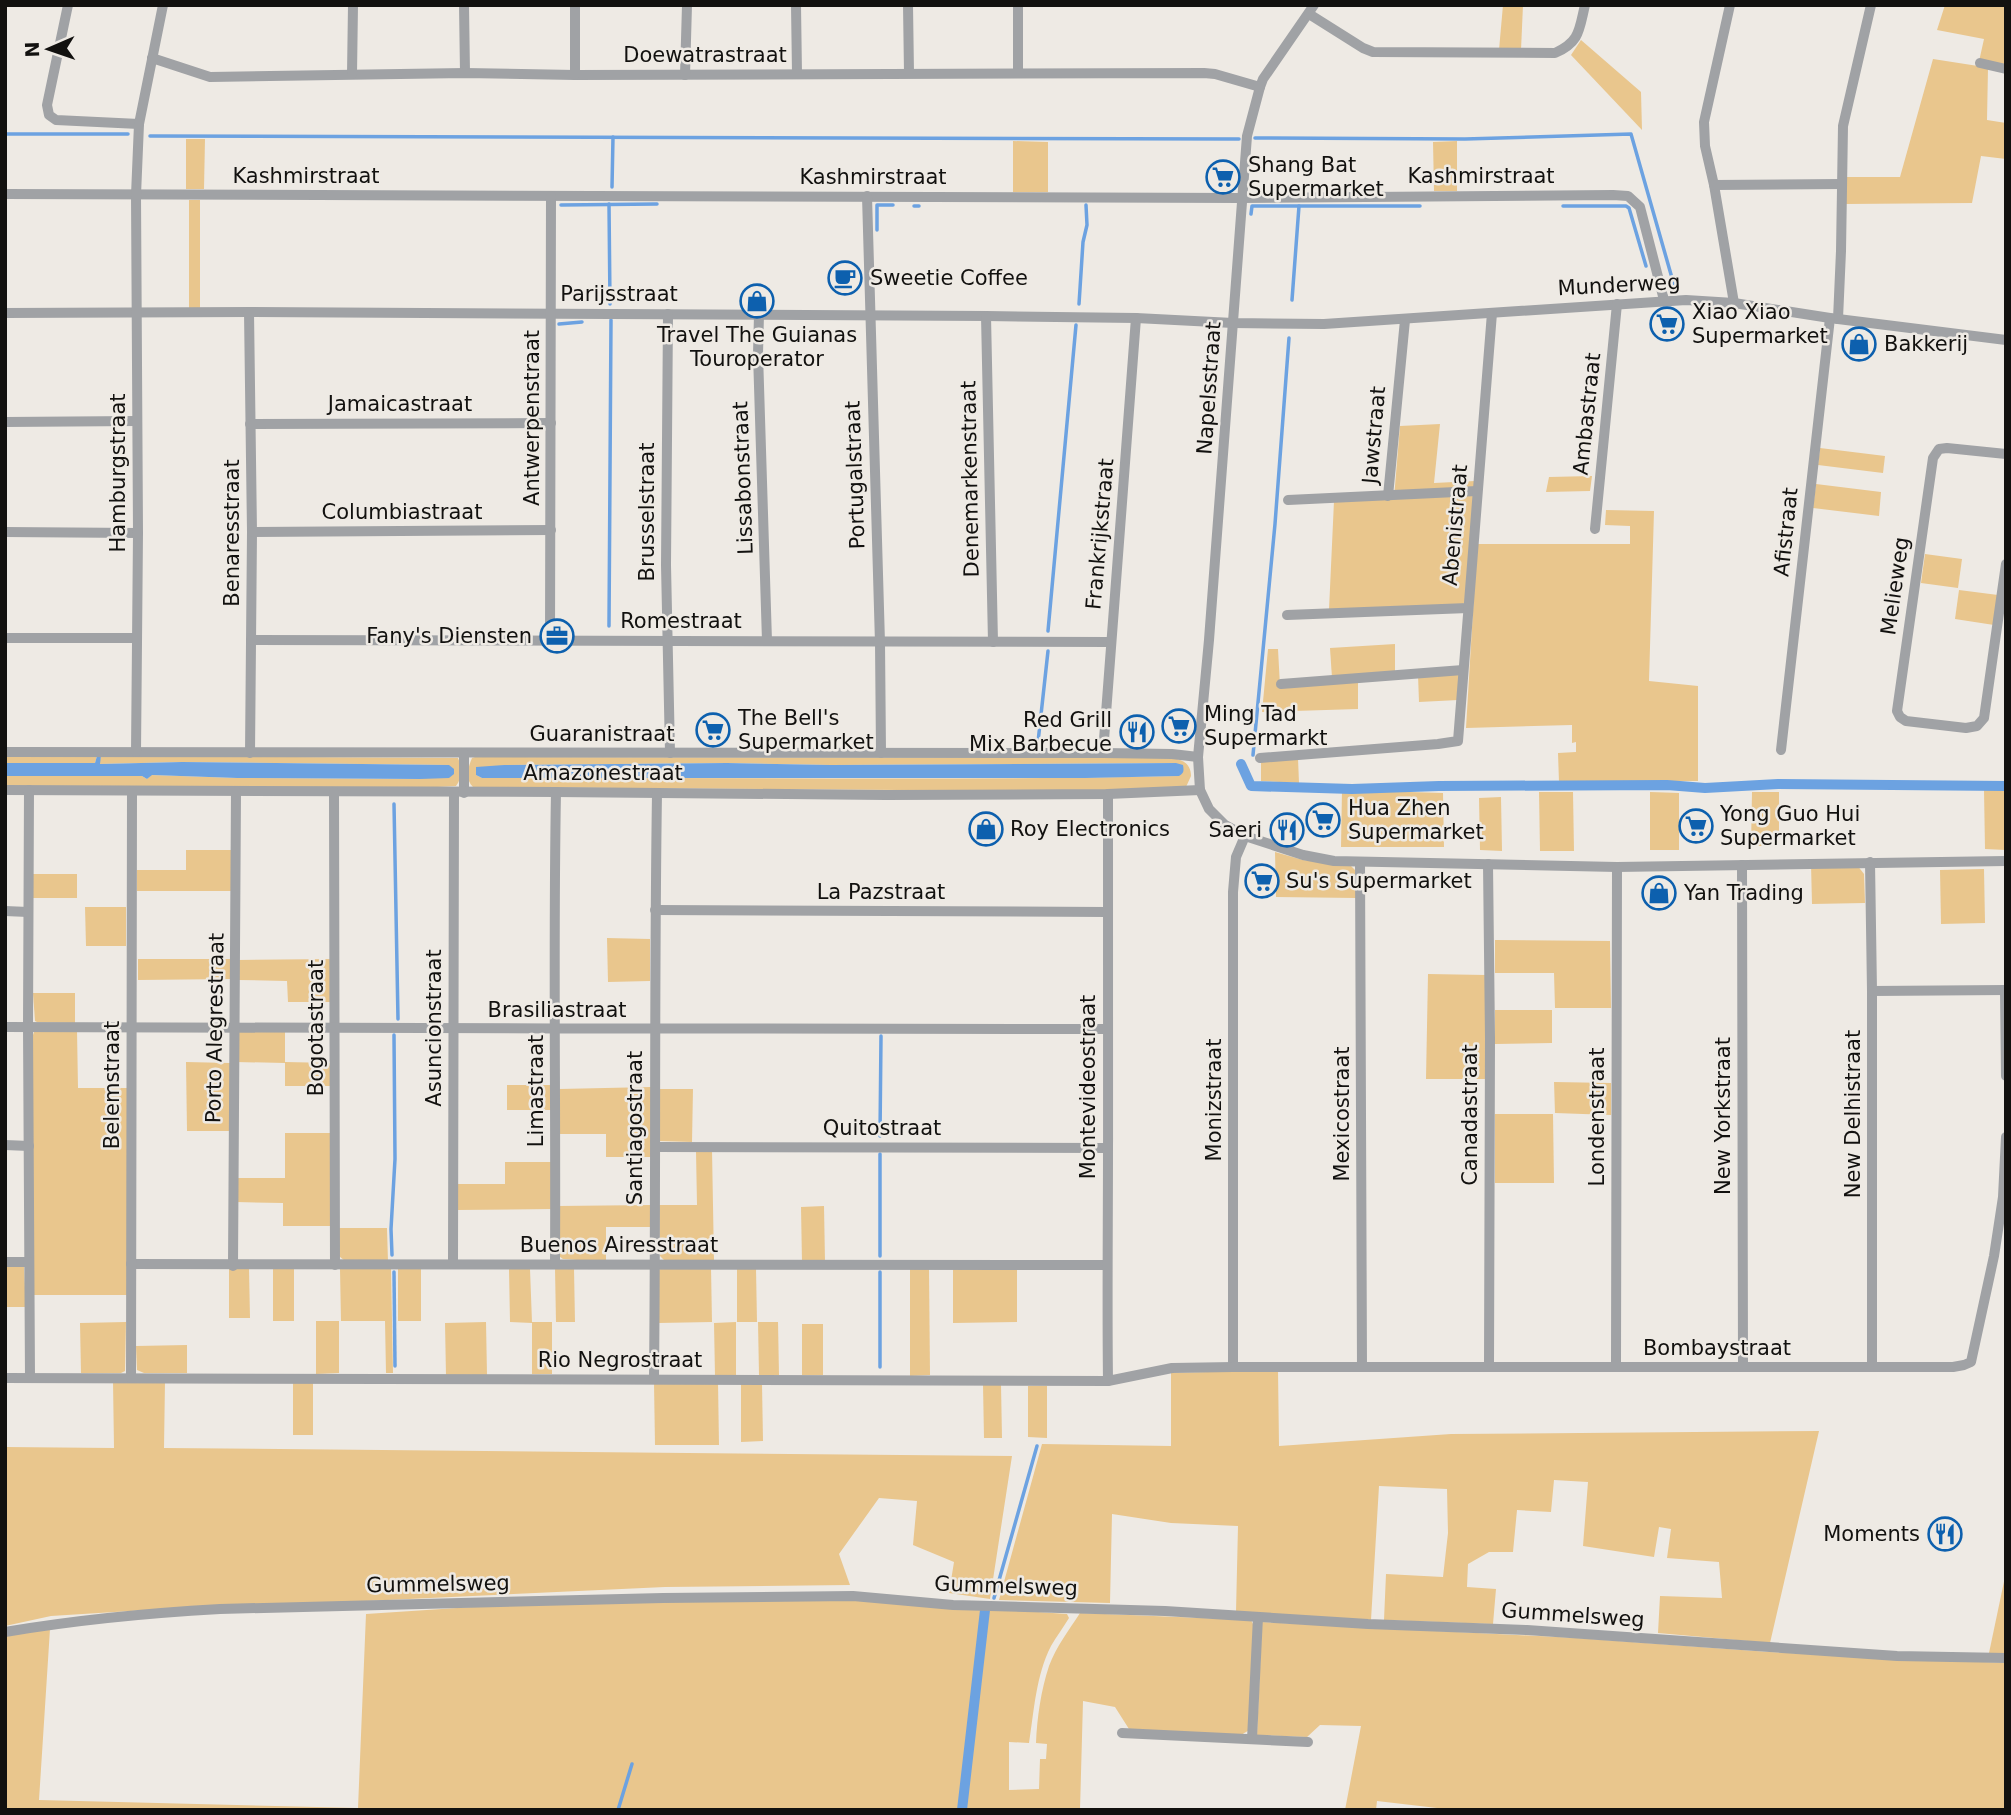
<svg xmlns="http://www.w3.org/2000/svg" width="2011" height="1815" viewBox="0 0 2011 1815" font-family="'DejaVu Sans',sans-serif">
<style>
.green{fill:#e9c68d;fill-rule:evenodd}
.water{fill:#6ca2e1}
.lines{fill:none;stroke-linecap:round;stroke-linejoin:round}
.stream{stroke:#6ca2e1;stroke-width:3.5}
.canal{stroke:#6ca2e1;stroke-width:10}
.minor{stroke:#a0a2a5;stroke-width:10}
.labels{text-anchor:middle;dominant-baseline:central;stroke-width:5;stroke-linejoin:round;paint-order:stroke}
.street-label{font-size:21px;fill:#12110f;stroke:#eeeae4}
.poi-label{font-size:21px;fill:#12110f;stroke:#eeeae4;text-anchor:start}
</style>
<rect width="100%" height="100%" fill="#eeeae4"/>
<g class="green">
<polygon points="1503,5 1523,5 1521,50 1499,50"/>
<polygon points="1945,5 2004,5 2006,8 2006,70 1988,68 1987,120 2006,123 2006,159 1981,156 1972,203 1846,204 1845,177 1900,177 1933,59 1978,66 1984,39 1937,30"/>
<polygon points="1581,40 1641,92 1642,130 1571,55"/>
<polygon points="186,139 205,139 204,189 186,189"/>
<polygon points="1013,141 1048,142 1048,192 1013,192"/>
<polygon points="1457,141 1457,191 1434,191 1433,142"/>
<rect x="189" y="200" width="11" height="109"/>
<polygon points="1440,424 1434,483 1475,481 1466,601 1463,604 1329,610 1334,501 1394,498 1400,426"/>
<polygon points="1820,448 1885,456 1883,473 1818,465"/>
<polygon points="1592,476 1590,491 1546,492 1549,477"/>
<polygon points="1816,484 1881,492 1879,516 1813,508"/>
<polygon points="1606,510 1654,511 1649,681 1698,686 1698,781 1559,782 1558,753 1576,752 1576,742 1572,743 1572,725 1466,728 1477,544 1630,544 1630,526 1605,525"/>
<polygon points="1925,554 1962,559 1958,588 1921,583"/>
<polygon points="1959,590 1998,595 1994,625 1955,619"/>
<polygon points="1395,644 1395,674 1332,678 1330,648"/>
<polygon points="1268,649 1278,649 1280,686 1358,680 1358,709 1262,712"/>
<polygon points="1460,671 1458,700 1419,702 1418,675"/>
<polygon points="5,756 97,756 95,763 5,763"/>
<path d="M101,756L458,758C462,767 462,779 456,786L420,788L5,786V776H142L147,779L151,775L237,778L420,779L449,765L182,762L99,764Z"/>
<path d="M475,757L1173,758C1183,760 1191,764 1191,776L1186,787L1161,790H900L473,787C465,780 468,767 472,758ZM727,763L831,765L1176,763L1179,776C947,781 714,777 482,778L476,775L504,765Z"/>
<polygon points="1298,758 1299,783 1261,781 1261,761"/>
<polygon points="2006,789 2006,850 1985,849 1984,790"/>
<polygon points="1342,790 1443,793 1444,847 1341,847"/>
<polygon points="1539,792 1573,792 1574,851 1540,851"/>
<polygon points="1650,792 1679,793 1679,850 1650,850"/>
<polygon points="1752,792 1779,792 1779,846 1751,846"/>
<polygon points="1501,797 1502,851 1480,850 1479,798"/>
<polygon points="186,850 232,850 232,891 137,891 137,870 186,870"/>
<polygon points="1275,852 1303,860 1351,866 1355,870 1357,898 1276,897"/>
<polygon points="1811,864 1857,865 1864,874 1865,903 1812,904"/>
<polygon points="1984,869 1985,923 1941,924 1940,870"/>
<rect x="33" y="874" width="44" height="24"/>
<polygon points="85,907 126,907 126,946 86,946"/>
<polygon points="607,938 650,939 650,981 608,982"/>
<polygon points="1495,940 1610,941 1611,1008 1555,1008 1554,973 1495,973"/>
<polygon points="138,959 232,959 232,979 138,980"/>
<polygon points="332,959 332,1002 288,1002 287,981 238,980 238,960"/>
<polygon points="1428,974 1486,975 1486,1079 1426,1079"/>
<polygon points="33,993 75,993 75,1023 37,1022 35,1021"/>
<polygon points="1495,1010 1552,1010 1552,1043 1495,1044"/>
<polygon points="41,1030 77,1030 78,1088 127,1088 128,1295 33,1295 32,1038 34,1032"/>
<polygon points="236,1030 285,1031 285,1062 332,1063 332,1086 285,1086 285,1063 236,1062"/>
<polygon points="186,1062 230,1063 230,1131 187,1131"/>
<polygon points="1554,1082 1611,1083 1611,1115 1555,1113"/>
<rect x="507" y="1085" width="46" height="25"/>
<polygon points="651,1087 652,1157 606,1157 606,1134 560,1134 559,1089"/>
<polygon points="659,1089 693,1089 692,1142 659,1141"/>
<polygon points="1495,1114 1553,1114 1554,1183 1495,1183"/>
<polygon points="285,1133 331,1133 332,1226 283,1226 283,1203 236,1202 236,1178 285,1178"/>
<polygon points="712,1150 714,1261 665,1261 660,1256 659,1205 697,1205 696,1151"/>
<polygon points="505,1162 552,1162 553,1209 456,1210 456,1184 505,1184"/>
<polygon points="651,1205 651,1227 606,1227 606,1262 563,1259 559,1256 558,1206"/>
<polygon points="824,1206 825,1262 802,1263 801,1207"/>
<polygon points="337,1228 387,1228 388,1262 345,1261 339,1256"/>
<polygon points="5,1266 24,1267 26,1307 5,1307"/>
<polygon points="663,1267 711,1267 712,1322 658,1323 659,1270"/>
<polygon points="229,1268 249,1268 250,1318 229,1318"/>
<rect x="273" y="1268" width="21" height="53"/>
<rect x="398" y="1268" width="23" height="53"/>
<polygon points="555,1268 574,1268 575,1322 556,1322"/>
<polygon points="737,1268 756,1268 757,1322 737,1322"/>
<polygon points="929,1268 930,1375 910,1376 910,1269"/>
<polygon points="953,1268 1017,1268 1017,1322 953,1323"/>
<polygon points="340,1269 391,1269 393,1373 386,1373 385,1321 341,1321"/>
<polygon points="509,1269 530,1269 532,1322 552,1322 552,1374 532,1374 532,1323 510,1322"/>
<polygon points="316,1321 339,1321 339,1373 316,1374"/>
<polygon points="126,1322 125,1371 121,1373 81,1373 80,1323"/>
<polygon points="486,1322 487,1375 446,1376 445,1323"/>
<polygon points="736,1322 736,1376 715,1376 714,1323"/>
<polygon points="758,1322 778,1322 779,1375 759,1375"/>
<rect x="802" y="1324" width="21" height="51"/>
<polygon points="187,1345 187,1373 144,1373 137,1370 136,1346"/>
<polygon points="1278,1370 1279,1446 1451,1434 1819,1431 1770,1643 1658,1633 1660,1596 1722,1598 1719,1562 1667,1558 1671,1529 1659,1527 1654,1557 1583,1546 1588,1482 1554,1480 1551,1512 1517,1510 1513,1552 1489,1552 1468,1564 1467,1587 1496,1589 1493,1624 1384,1620 1386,1574 1443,1577 1448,1533 1447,1489 1379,1486 1371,1620 1236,1612 1238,1526 1171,1523 1112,1514 1110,1603 999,1600 1042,1444 1171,1446 1171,1373"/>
<polygon points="113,1381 165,1381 164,1448 1012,1456 990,1599 949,1593 954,1562 913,1545 917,1501 879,1498 839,1554 850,1585 665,1587 366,1601 178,1608 51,1616 5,1626 5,1447 114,1448"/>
<rect x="293" y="1382" width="20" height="53"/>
<polygon points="718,1382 719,1445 655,1445 654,1383"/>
<polygon points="741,1384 762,1384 763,1441 741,1442"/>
<polygon points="983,1385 1001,1385 1002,1438 984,1438"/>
<polygon points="1028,1386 1047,1386 1047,1438 1028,1437"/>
<polygon points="2006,1572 2006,1653 1989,1653"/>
<path d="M856,1592L994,1609L1067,1614L1069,1618C1063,1628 1056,1637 1051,1646C1036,1675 1034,1711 1029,1743L1009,1742V1790L1039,1789L1040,1759H1046L1047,1744L1036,1743C1037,1718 1041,1690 1049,1666C1056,1647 1069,1630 1080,1613L1251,1620L1254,1626L1251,1729L1241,1735L1129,1729L1115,1707L1083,1701L1080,1810H5V1636L50,1629L39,1800L358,1808L366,1614L666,1594Z"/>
<polygon points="1262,1622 1577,1638 1769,1652 2006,1663 2006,1810 1437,1810 1437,1808 1377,1801 1376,1810 1345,1810 1361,1726 1320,1725 1307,1737 1257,1735"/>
</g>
<g class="water">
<polygon points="97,756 101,756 100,764 182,762 449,765 454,769 454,774 449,778 420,779 237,778 152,775 147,779 142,776 5,776 5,763 95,763"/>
<path d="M727,763L831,765L1176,763L1183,765C1184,771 1184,773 1179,776L1085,778H482L476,775V767L504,765Z"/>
</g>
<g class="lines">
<g class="stream">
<polyline points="5,134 128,134"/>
<polyline points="150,136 1239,139"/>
<polyline points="1255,138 1465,139 1631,134 1674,285"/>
<polyline points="612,187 613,137"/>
<polyline points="609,204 610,304"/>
<polyline points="561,205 657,204"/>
<polyline points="914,206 919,206"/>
<polyline points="1563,206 1626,206 1629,208 1646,266"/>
<polyline points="1251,214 1252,206 1420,206"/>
<polyline points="877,230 877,205 893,205"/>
<polyline points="1292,300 1299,206"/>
<polyline points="1079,304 1083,242 1087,225 1086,205"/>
<polyline points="559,324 582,322"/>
<polyline points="609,626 611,320"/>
<polyline points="1048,631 1076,325"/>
<polyline points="1038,742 1048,651"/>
<polyline points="1253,755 1275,524 1289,338"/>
<polyline points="394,804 398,1019"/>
<polyline points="880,1136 881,1036"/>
<polyline points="392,1255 391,1229 395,1159 394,1035"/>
<polyline points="880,1256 880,1154"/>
<polyline points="394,1272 395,1366"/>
<polyline points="880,1367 880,1272"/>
<polyline points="994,1598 1037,1446"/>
<polyline points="618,1810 632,1764"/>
</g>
<g class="canal">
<polyline points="1241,764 1251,786 1352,789 1439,786 1667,785 1705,788 1778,784 2006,786"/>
<polyline points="962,1810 985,1610"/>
</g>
<g class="minor">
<polyline points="68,5 47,105 49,115 56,120 139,124"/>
<polyline points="464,5 465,73"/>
<polyline points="796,5 797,74"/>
<polyline points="908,5 909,73"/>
<polyline points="1018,5 1018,73"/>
<polyline points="1314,5 1263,79 1260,87 1247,136 1209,640 1198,757 1200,790 1209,809 1225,825 1245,836 1303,855 1334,861 1617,867 2006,861"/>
<polyline points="1730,5 1704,122 1705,146 1714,185 1734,303"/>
<path d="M1309,14L1363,48L1373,52L1555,53C1580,42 1579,30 1585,5"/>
<polyline points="152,58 210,77 465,73 575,75 1204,73 1215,74 1260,87"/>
<polyline points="1980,63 2006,69"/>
<polyline points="352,74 353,5"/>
<polyline points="575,75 575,5"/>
<polyline points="685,75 687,5"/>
<polyline points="1714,185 1841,184"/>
<polyline points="5,194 1242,198 1613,195 1628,196 1640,207 1664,300"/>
<polyline points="867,196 880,643 881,753"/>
<polyline points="249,312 252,532 250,753"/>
<polyline points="5,313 249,312 986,316 1136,318 1233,323 1324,324 1686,300 1734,303 1830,318 2006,340"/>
<polyline points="668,314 666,565 670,753"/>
<polyline points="759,314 758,354 767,641"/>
<polyline points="986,316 993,642"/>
<polyline points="1838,319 1841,251 1843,126 1871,5"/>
<polyline points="5,422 137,421"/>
<polyline points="250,424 551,423"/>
<polyline points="2006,454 1947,448 1939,449 1933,458 1897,711 1900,717 1906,721 1966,728 1977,726 1984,718 2006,564"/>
<polyline points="1388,496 1405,320"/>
<polyline points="1288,500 1477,491"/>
<polyline points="1595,529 1617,304"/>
<polyline points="5,532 138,533"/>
<polyline points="252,532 551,530"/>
<polyline points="1287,615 1468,608"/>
<polyline points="5,638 137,638"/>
<polyline points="251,640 1110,642"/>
<polyline points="550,640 551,196"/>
<polyline points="1281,684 1463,670"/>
<polyline points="1781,750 1830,318"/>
<polyline points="5,752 1103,753 1172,754 1198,757"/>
<polyline points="136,752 138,533 136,195 139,124 163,5"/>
<polyline points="464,753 464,793"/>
<polyline points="1103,753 1136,318"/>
<polyline points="1260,758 1438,744 1458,741 1492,313"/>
<polyline points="5,790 556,792 886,795 1108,794 1200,790"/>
<polyline points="29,790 28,1027 30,1378"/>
<polyline points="334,792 335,1265"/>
<polyline points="1360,862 1362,1367"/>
<polyline points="1870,862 1872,991 1872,1367"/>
<polyline points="1488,864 1490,1038 1489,1366"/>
<polyline points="1742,865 1743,1367"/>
<polyline points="655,910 1107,912"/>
<polyline points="5,911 28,912"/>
<polyline points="2005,990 2006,1076"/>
<polyline points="1872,991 2006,990"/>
<path d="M5,1027C373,1027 740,1030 1108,1029"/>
<polyline points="5,1145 29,1146"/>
<polyline points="656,1147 1108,1148"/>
<polyline points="5,1262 29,1262"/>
<polyline points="131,1264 1106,1265"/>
<polyline points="453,1264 454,793"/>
<path d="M555,1264C556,1107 553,949 556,792"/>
<polyline points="233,1266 236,792"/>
<polyline points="1233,1367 1233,892 1236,857 1245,836"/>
<polyline points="1616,1367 1617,867"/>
<polyline points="5,1378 1108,1381 1172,1368 1233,1367 1953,1367 1964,1365 1971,1362 1994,1256 2003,1197 2006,1137"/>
<polyline points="131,1378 132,791"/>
<path d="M654,1379C656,1184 654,988 657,793"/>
<path d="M1108,1381C1107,1302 1108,1224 1108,1146C1109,1029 1107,912 1108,794"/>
<path d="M5,1632C76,1620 148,1613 220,1609L663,1598L853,1596L953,1605L1165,1611L1368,1624L1527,1630L1897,1656L2006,1658"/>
<polyline points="1122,1733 1308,1742"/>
<polyline points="1252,1739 1258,1617"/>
</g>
</g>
<defs>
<symbol id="supermarket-ring" viewBox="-11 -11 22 22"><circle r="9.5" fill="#eeeae4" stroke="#0d60ae" stroke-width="1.5"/><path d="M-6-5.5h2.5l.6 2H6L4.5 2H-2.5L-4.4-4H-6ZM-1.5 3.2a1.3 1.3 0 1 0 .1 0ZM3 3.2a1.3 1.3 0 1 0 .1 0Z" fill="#0d60ae"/></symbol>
<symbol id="cafe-ring" viewBox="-11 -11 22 22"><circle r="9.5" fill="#eeeae4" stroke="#0d60ae" stroke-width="1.5"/><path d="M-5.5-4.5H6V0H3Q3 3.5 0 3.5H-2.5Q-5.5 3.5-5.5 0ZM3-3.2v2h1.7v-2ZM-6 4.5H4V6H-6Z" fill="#0d60ae"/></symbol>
<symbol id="shop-ring" viewBox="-11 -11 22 22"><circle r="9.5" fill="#eeeae4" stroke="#0d60ae" stroke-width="1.5"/><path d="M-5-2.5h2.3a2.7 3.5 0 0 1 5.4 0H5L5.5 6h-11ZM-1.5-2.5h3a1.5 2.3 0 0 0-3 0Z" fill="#0d60ae"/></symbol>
<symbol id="office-ring" viewBox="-11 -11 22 22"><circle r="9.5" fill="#eeeae4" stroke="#0d60ae" stroke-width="1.5"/><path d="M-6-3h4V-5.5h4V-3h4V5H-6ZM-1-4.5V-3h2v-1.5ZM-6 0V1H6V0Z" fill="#0d60ae"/></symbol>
<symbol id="restaurant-ring" viewBox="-11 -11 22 22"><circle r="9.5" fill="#eeeae4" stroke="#0d60ae" stroke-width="1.5"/><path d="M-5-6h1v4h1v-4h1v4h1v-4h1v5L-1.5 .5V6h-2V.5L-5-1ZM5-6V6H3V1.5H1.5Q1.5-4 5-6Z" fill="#0d60ae"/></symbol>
</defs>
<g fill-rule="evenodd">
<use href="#supermarket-ring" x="1204" y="158" width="38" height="38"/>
<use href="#cafe-ring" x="826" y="259" width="38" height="38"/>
<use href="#shop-ring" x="738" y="282" width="38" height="38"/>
<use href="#supermarket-ring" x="1648" y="305" width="38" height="38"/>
<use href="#shop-ring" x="1840" y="325" width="38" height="38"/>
<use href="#office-ring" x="538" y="617" width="38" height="38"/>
<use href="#supermarket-ring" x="1160" y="707" width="38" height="38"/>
<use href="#supermarket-ring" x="694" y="711" width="38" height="38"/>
<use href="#restaurant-ring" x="1118" y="713" width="38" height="38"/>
<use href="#supermarket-ring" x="1304" y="801" width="38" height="38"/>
<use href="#supermarket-ring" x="1677" y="807" width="38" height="38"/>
<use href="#shop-ring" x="967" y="810" width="38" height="38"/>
<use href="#restaurant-ring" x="1268" y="811" width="38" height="38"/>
<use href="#supermarket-ring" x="1243" y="862" width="38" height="38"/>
<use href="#shop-ring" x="1640" y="874" width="38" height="38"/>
<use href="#restaurant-ring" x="1926" y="1515" width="38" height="38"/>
</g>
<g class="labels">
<g class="street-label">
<text x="705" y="55">Doewatrastraat</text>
<text x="306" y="176">Kashmirstraat</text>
<text x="1481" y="176">Kashmirstraat</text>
<text x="873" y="177">Kashmirstraat</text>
<text transform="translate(1619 285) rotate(-3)">Munderweg</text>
<text x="619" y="294">Parijsstraat</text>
<text transform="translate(1209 388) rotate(-86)">Napelsstraat</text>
<text x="400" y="404">Jamaicastraat</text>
<text transform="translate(1587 414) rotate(-84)">Ambastraat</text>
<text transform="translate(532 418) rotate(-90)">Antwerpenstraat</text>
<text transform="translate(1374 435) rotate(-85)">Jawstraat</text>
<text transform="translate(118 473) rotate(-90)">Hamburgstraat</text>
<text transform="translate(855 475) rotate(-92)">Portugalstraat</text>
<text transform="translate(743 478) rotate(-92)">Lissabonstraat</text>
<text transform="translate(970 479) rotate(-91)">Denemarkenstraat</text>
<text x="402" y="512">Columbiastraat</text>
<text transform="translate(647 512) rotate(-90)">Brusselstraat</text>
<text transform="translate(1455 525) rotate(-85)">Abenistraat</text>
<text transform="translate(1786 532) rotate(-84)">Afistraat</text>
<text transform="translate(232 533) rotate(-90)">Benaresstraat</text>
<text transform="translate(1100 534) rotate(-85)">Frankrijkstraat</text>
<text transform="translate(1895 586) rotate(-82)">Melieweg</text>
<text x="681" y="621">Romestraat</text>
<text x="602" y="734">Guaranistraat</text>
<text x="603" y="773">Amazonestraat</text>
<text x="881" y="892">La Pazstraat</text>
<text x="557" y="1010">Brasiliastraat</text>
<text transform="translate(215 1028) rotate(-89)">Porto Alegrestraat</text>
<text transform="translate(316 1028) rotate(-90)">Bogotastraat</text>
<text transform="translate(434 1028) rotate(-90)">Asuncionstraat</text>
<text transform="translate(112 1085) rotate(-90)">Belemstraat</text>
<text transform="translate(1088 1087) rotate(-90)">Montevideostraat</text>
<text transform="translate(536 1091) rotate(-90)">Limastraat</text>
<text transform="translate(1214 1100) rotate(-90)">Monizstraat</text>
<text transform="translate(1342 1114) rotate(-90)">Mexicostraat</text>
<text transform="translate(1853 1114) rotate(-90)">New Delhistraat</text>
<text transform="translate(1470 1115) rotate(-90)">Canadastraat</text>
<text transform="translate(1723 1116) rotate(-90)">New Yorkstraat</text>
<text transform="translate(1597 1117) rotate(-90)">Londenstraat</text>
<text transform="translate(635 1128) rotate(-90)">Santiagostraat</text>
<text x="882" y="1128">Quitostraat</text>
<text x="619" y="1245">Buenos Airesstraat</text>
<text x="1717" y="1348">Bombaystraat</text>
<text x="620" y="1360">Rio Negrostraat</text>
<text transform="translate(438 1584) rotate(-1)">Gummelsweg</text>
<text transform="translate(1006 1586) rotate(2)">Gummelsweg</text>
<text transform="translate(1573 1615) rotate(4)">Gummelsweg</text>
</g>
<g class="poi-label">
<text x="1248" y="165">Shang Bat<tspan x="1248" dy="24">Supermarket</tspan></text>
<text x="870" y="278">Sweetie Coffee</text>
<text x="1692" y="312">Xiao Xiao<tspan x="1692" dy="24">Supermarket</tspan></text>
<text x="757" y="335" text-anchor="middle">Travel The Guianas<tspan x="757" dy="24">Touroperator</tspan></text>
<text x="1884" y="344">Bakkerij</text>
<text x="532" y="636" text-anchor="end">Fany's Diensten</text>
<text x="1204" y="714">Ming Tad<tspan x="1204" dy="24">Supermarkt</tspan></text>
<text x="738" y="718">The Bell's<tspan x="738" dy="24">Supermarket</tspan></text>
<text x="1112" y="720" text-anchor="end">Red Grill<tspan x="1112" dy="24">Mix Barbecue</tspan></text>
<text x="1348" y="808">Hua Zhen<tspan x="1348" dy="24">Supermarket</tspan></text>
<text x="1720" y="814">Yong Guo Hui<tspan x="1720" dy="24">Supermarket</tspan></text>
<text x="1010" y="829">Roy Electronics</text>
<text x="1262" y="830" text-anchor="end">Saeri</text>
<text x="1286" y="881">Su's Supermarket</text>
<text x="1684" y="893">Yan Trading</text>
<text x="1920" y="1534" text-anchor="end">Moments</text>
</g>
</g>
<rect width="2011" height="1815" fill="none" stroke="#12110f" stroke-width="14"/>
<g transform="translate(49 49) rotate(268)" stroke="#eeeae4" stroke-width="5" paint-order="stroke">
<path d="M0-5L12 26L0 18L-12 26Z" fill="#12110f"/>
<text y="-10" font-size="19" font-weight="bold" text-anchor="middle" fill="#12110f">N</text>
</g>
</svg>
